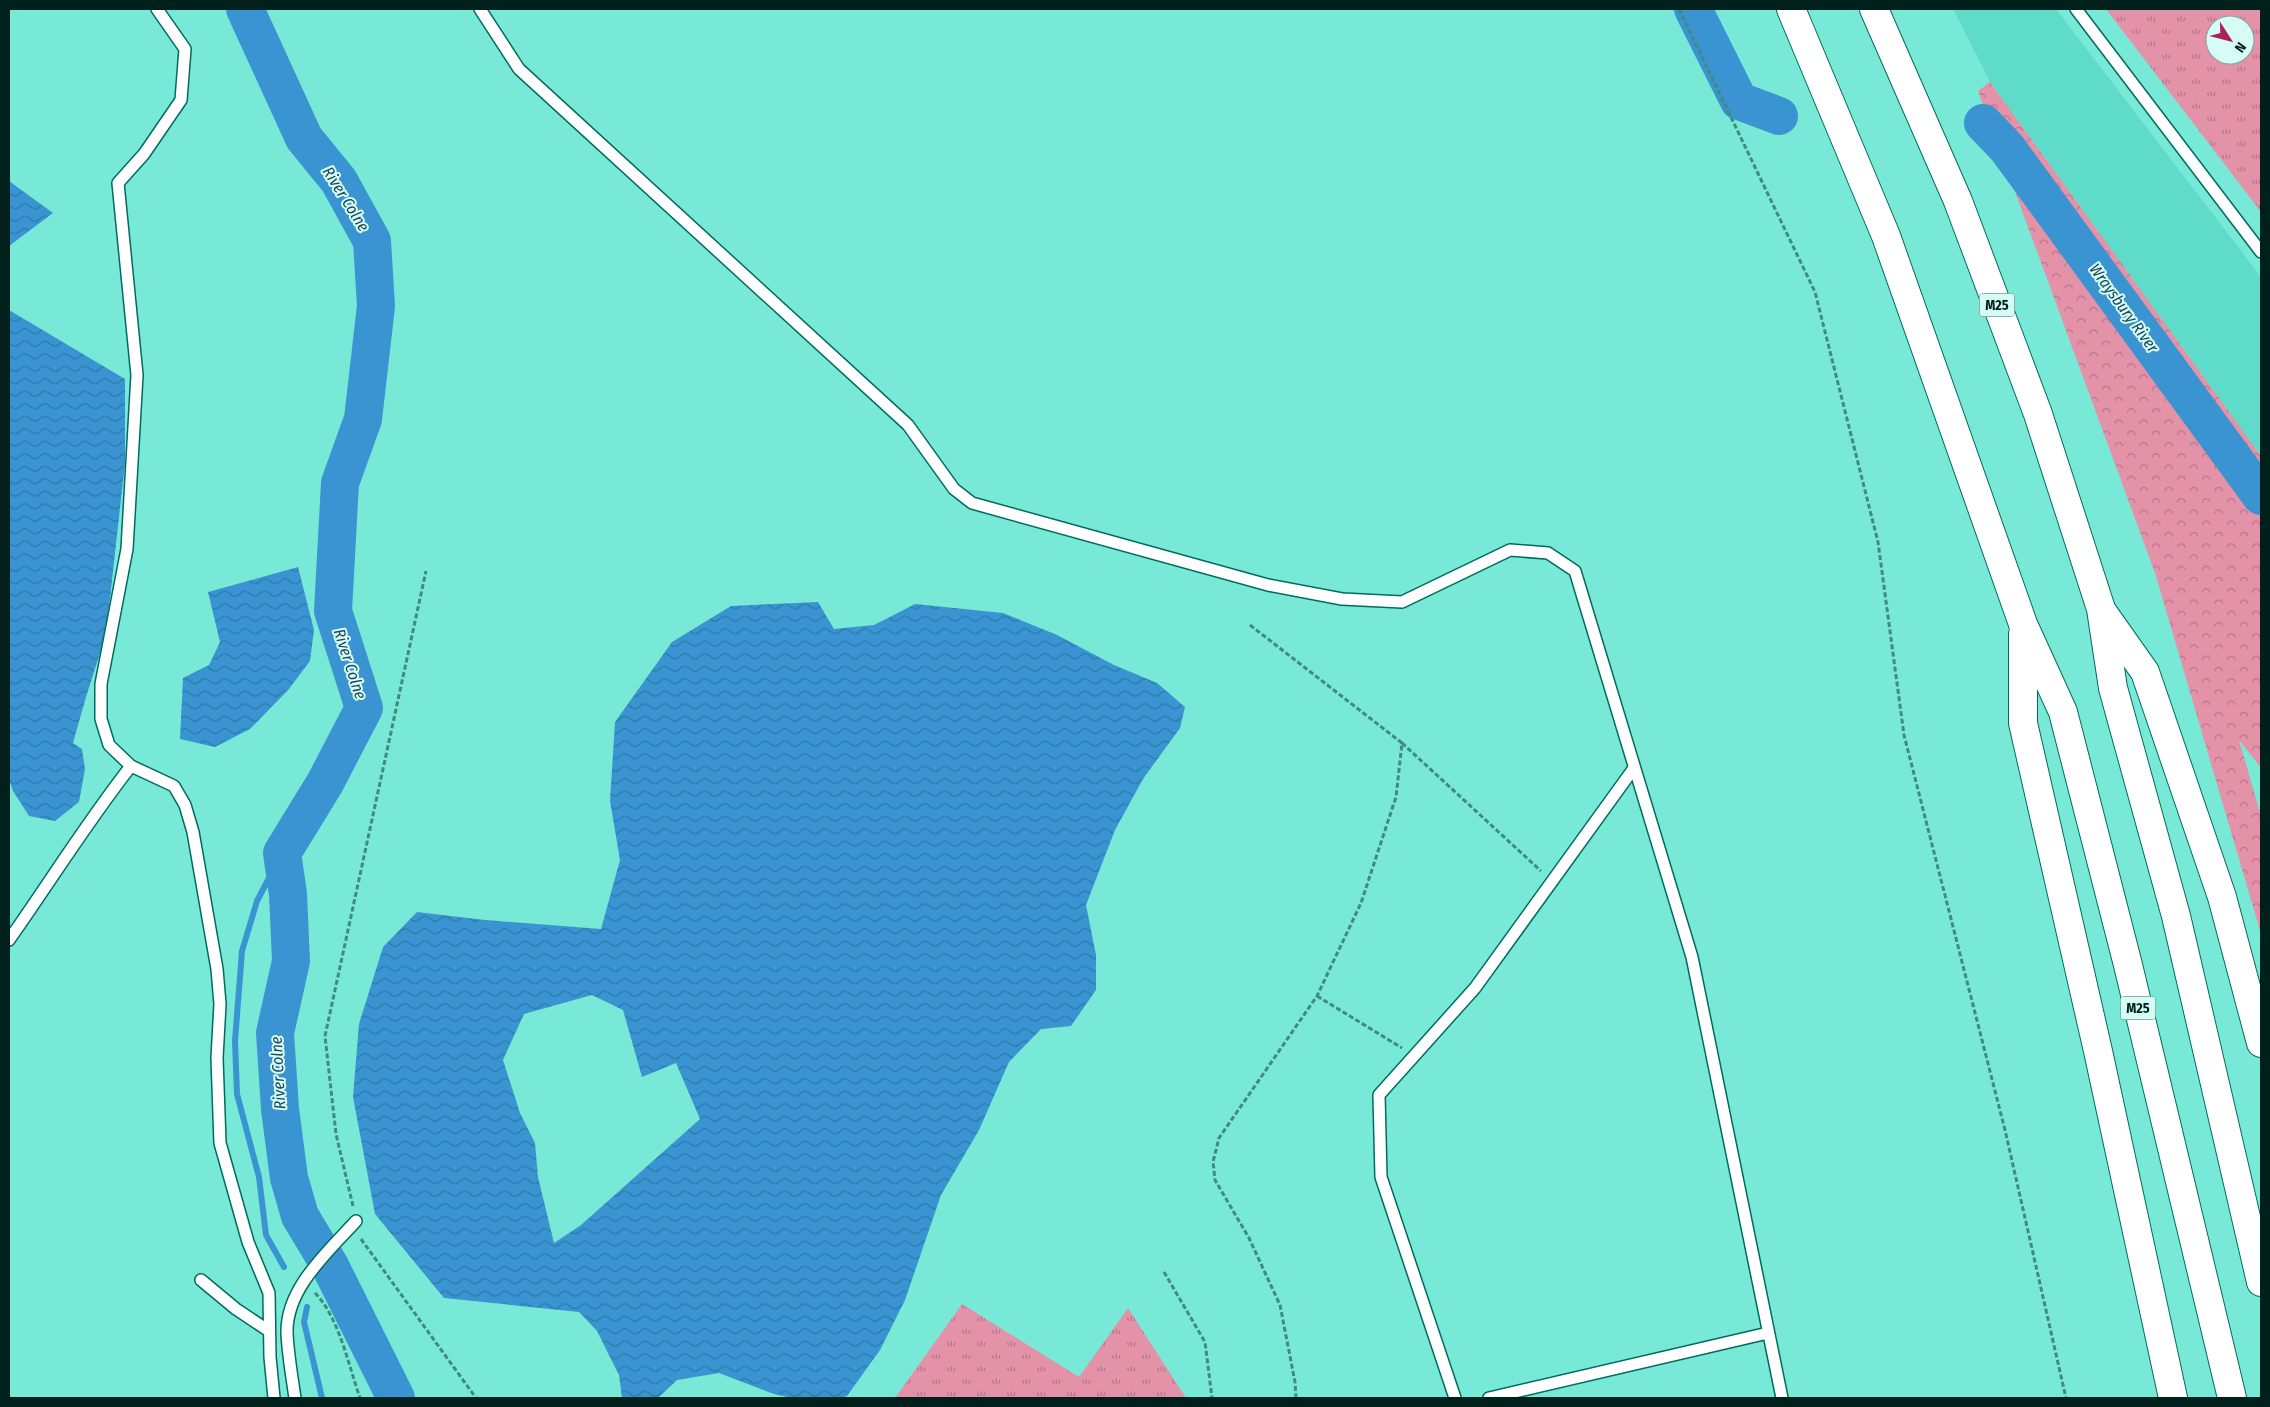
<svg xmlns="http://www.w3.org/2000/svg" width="2270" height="1407" viewBox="0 0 2270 1407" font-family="'Fira Sans Condensed',sans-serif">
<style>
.built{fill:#5fdcc9}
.grass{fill:url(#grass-tufts);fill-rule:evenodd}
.forest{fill:url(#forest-crowns)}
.water{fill:url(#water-waves);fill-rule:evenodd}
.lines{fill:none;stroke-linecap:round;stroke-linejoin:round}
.stream{stroke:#3a94d1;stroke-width:6}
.river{stroke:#3a94d1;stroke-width:38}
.lane-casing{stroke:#006b5f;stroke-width:14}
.highway-casing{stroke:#006b5f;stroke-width:30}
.path{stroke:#408a7e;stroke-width:3;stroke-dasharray:5 2.5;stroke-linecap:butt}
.lane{stroke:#fff;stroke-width:11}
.highway{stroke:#fff;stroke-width:28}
.labels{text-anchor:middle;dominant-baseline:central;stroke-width:4;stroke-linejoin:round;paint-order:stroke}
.shield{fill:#d5fdf5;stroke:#40625c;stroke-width:1}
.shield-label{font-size:14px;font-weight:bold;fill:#00201b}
.water-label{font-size:16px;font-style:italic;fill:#1c415b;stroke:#d5fdf5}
</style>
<defs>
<pattern id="grass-tufts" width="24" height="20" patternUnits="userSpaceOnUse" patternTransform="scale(1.25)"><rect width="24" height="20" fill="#e392a8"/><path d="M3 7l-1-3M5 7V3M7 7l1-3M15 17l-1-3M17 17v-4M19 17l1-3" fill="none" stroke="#b67788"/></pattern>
<pattern id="forest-crowns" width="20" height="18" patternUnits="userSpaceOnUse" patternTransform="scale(1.25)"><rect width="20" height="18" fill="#e392a8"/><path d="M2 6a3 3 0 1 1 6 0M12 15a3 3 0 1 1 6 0" fill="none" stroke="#b67788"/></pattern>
<pattern id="water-waves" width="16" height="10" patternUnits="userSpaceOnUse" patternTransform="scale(1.25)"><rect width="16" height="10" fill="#3a94d1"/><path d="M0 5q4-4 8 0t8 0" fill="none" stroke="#2e78a9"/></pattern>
</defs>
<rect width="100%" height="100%" fill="#79e9d7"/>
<polygon class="built" points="1953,9 2056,9 2261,277 2261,456 1990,82"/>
<g class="grass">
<path d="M2106,9H2261V212ZM2215,25H2245V55H2215Z"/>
<polygon points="962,1304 1079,1377 1128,1308 1186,1398 895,1398"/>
</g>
<polygon class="forest" points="1990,82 2261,456 2261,768 2239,740 2261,816 2261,934 2155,573 1978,91"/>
<g class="water">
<polygon points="9,181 53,213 9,246"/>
<polygon points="9,310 125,379 125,463 106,634 86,697 73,743 82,749 85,769 79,802 55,821 29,816 13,791 9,779"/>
<polygon points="298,567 314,630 310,661 289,689 250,729 215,747 180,739 183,678 209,665 220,642 208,592"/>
<path d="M818,602L834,629L874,625L915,604L1003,613L1057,635L1114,665L1157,683L1185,707L1180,728L1143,779L1115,830L1086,905L1096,955V990L1071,1026L1041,1029L1009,1062L979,1130L941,1195L905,1300L880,1350L847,1396L841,1398H792L774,1394L719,1373L677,1380L658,1398H622L619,1375L597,1331L579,1312L444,1298L375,1214L353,1097L359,1024L383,947L417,912L485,920L601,929L620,860L610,801L615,722L672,642L731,606ZM592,995L623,1010L642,1077L676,1063L700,1119L581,1225L554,1243L538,1177L535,1143L520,1113L503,1060L524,1014Z"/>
</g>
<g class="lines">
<g class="stream">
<polyline points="282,853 257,901 242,951 235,1041 237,1094 259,1177 266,1235 284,1267"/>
<polyline points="307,1307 304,1322 322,1398"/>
</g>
<g class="river">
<polyline points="245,9 304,138 339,181 372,241 376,306 363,419 340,483 333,611 364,708 325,783 282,853 288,894 291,961 275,1033 280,1109 289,1178 300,1216 330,1266 396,1398"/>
<polyline points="1693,9 1739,101 1779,116"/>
<polyline points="1983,123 2007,148 2261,496"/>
</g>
<defs>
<g id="lane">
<polyline points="157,9 185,49 181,100 144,154 118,183 137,375 127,549 101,684 101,719 109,745 131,766 174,786 185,805 193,832 217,969 220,1004 217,1058 220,1143 248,1242 269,1293 270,1357 274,1398"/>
<polyline points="480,9 519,69 908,425 954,489 972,503 1268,585 1342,599 1402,602 1510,550 1548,553 1575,571 1692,957 1782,1398"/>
<polyline points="2076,9 2261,252"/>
<path d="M9,940C50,882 87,822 131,766"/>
<polyline points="201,1280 236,1309 269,1331"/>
<path d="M295,1398C292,1377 288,1355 287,1333C286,1288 328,1252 356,1221"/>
<polyline points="1455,1398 1381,1177 1379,1095 1475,988 1634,768"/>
<polyline points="1489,1398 1768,1333"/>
</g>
<g id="highway">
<polyline points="1791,9 1886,236 2023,624 2063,712 2128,965 2232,1398"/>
<polyline points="1874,9 1958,201 2038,414 2101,609 2113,688 2176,916 2261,1282"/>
<polyline points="2104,614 2145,672 2222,897 2261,1043"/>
<polyline points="2023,634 2023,723 2098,1051 2173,1398"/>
</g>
</defs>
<use href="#lane" class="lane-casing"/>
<use href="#highway" class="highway-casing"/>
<g class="path">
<polyline points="1679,9 1815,292 1878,542 1904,735 2005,1130 2066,1398"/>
<polyline points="1250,625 1402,743 1396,797 1361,903 1317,996 1219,1138 1213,1162 1215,1180 1249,1238 1280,1305 1295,1382 1296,1398"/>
<polyline points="1402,743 1541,871"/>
<polyline points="1317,996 1402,1048"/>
<polyline points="353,1206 336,1134 325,1036 426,571"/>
<polyline points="361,1239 476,1398"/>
<polyline points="1164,1272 1205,1342 1212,1398"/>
<path d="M315,1293C339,1317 349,1367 360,1398"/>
</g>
<use href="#lane" class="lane"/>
<use href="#highway" class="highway"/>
</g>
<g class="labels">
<g class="shield">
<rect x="1979.5" y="293.5" width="35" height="23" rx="4"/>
<rect x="2120.5" y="996.5" width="35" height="23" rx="4"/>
</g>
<g class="shield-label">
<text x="1997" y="305">M25</text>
<text x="2138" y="1008">M25</text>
</g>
<g class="water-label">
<text transform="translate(346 199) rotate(58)">River Colne</text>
<text transform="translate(2124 308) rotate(54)">Wraysbury River</text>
<text transform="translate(350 664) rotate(72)">River Colne</text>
<text transform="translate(278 1073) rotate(-93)">River Colne</text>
</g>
</g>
<rect width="2270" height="1407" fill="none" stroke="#00201b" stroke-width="20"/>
<g transform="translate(2230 40) rotate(126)"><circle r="24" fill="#d5fdf5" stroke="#80a59e"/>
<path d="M0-4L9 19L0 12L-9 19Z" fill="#ae205b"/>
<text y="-8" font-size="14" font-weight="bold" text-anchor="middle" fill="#00201b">N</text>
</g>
</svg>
